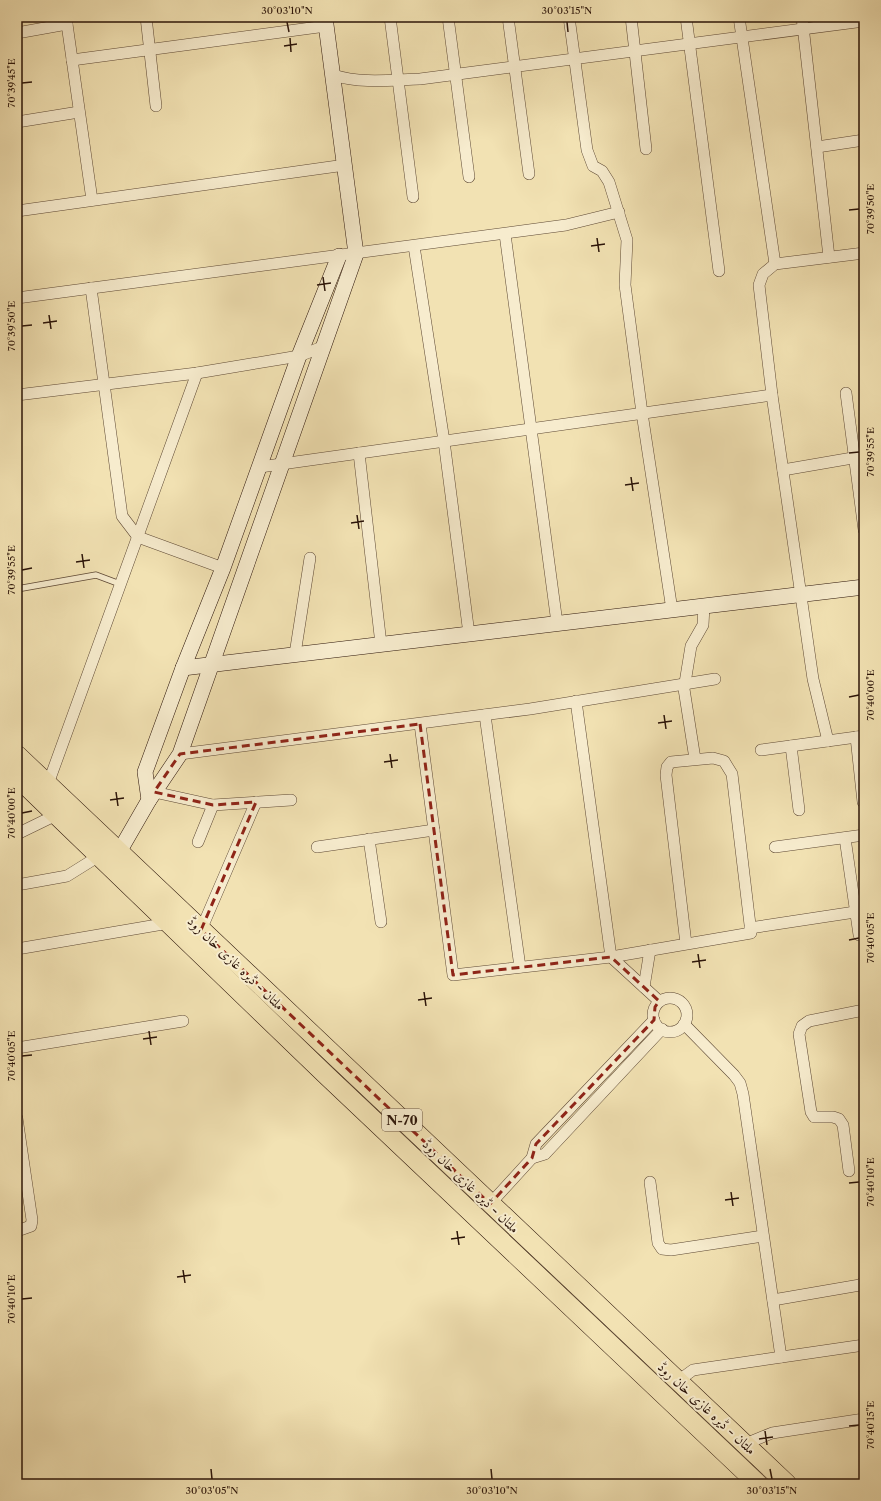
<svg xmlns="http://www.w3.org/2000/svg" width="881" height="1501" viewBox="0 0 881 1501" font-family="'Libre Caslon Text',Amiri,serif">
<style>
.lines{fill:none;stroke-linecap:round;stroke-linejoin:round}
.lane-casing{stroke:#5d4834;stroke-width:7}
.street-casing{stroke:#5d4834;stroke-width:12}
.secondary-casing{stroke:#2b1409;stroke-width:16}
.highway-casing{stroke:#2b1409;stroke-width:20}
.lane{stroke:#f7ecce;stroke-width:5.5}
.street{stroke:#f7ecce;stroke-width:11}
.secondary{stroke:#f7ecce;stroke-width:15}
.highway{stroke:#f2e2b3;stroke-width:19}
.marked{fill:none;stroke:#8f2418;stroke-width:3;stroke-dasharray:8 5;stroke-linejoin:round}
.ticks{fill:none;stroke:#2b1409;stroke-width:1.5}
.labels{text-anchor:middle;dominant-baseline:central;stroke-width:4;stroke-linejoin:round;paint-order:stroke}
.shield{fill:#f7ecce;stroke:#685544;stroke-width:1}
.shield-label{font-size:13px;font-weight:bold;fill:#2b1409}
.street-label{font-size:14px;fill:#2b1409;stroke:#f7ecce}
.neatline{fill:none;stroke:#2b1409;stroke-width:1.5}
.ticks-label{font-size:10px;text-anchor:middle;fill:#2b1409}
</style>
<rect width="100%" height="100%" fill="#f2e2b3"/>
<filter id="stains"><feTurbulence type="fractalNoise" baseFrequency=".005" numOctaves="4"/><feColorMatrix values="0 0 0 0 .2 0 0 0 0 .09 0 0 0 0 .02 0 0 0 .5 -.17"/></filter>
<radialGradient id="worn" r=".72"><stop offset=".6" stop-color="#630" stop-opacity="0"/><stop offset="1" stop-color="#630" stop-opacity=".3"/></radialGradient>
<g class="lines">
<defs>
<polyline id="lane" points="17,589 96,575 120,584"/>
<g id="street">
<polyline points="66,17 92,200"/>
<polyline points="146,17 156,106"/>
<polyline points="390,17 413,197"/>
<polyline points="448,17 469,177"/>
<polyline points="508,17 529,174"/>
<polyline points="569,17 587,150 593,166 602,171 609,182 627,240 625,285 642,413 672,610"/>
<polyline points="631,17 646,149"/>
<polyline points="686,17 719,271"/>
<polyline points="739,17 775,264"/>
<polyline points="802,17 829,257"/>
<polyline points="17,33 67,24"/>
<polyline points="72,60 326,26"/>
<path d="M333,75C362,84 390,80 420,79L864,21"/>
<polyline points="17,122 79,112"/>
<polyline points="817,147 864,140"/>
<polyline points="17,211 345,165"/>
<polyline points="505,234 557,623"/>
<polyline points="414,246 444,441 469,634"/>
<polyline points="91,288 122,516 138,537 223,568"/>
<polyline points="17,298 566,225 619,212"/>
<polyline points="846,393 864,530"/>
<polyline points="17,395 197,373 299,356 325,346"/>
<polyline points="359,453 381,644"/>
<polyline points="260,467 772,395"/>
<polyline points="783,470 864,456"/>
<polyline points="295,654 310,558"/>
<polyline points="576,701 611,957 659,1001"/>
<polyline points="485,715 520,967"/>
<polyline points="420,724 453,975 611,957 751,933 732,774 724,761 713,758 671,762 667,767 666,775 686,944"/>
<polyline points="856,737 863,802"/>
<polyline points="828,741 813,679 772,395 759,285 763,274 775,264 864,253"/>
<polyline points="791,746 799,810"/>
<polyline points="761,750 864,736"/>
<polyline points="180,754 530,709 715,679"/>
<polyline points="695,759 684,689 691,646 703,625 704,606"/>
<polyline points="48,784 197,373"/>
<polyline points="154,792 213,805 291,800"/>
<polyline points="17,834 56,815"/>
<polyline points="845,838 859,935"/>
<polyline points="369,839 381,922"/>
<polyline points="198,842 213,805"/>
<polyline points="317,847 434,830"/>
<polyline points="775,847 864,835"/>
<polyline points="17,885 67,876 99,856"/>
<polyline points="750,928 855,912"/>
<polyline points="201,930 256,802"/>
<polyline points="17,949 169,923"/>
<polyline points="644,987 650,950"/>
<circle cx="670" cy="1015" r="17"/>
<polyline points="684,1024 734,1075 740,1083 743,1094 781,1357"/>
<polyline points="17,1048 183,1021"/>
<polyline points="17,1118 32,1220 31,1226 17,1231"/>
<polyline points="532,1158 545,1154 662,1029"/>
<polyline points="849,1171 843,1125 839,1119 833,1117 814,1117 811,1112 799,1034 802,1026 809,1021 864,1010"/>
<polyline points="650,1182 658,1243 662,1249 671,1250 763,1236"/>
<polyline points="490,1204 532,1158 536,1144 654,1020"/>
<polyline points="773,1300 860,1285 864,1282"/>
<polyline points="678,1381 693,1370 864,1345"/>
<polyline points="745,1444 772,1433 864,1419"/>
</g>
<g id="secondary">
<polyline points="183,668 864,587"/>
<polyline points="149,800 145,772 183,668 223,568 299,356 339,256"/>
<polyline points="119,852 149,800 180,754 356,254 325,17"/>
</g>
<g id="highway">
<polyline points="17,755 787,1484"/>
<polyline points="17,777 326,1075 758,1484"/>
</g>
</defs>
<use href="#lane" class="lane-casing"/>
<use href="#street" class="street-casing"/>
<use href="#secondary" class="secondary-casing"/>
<use href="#highway" class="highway-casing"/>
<use href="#lane" class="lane"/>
<use href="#street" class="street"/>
<use href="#secondary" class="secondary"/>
<use href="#highway" class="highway"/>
</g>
<path class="marked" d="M420,724L453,975L611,957L659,1001L655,1007L654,1020L536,1144L532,1158L490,1204L201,930L256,802L213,805L154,792L180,754Z"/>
<path class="ticks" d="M287,22L289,32M567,22L568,32M290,38L291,52M284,46L297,44M22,83L32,82M849,210L859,209M597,238L599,252M591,246L605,244M323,277L325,291M317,285L331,283M49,315L51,329M43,323L57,321M22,326L32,325M849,453L859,452M631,477L633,491M625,485L639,483M357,515L359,529M351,523L364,521M82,554L84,568M76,562L90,560M22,570L32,568M849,697L859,695M664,715L666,729M658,723L672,721M390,754L392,768M384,762L398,760M116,792L118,806M110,800L124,798M22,813L32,811M849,940L859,938M698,954L700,968M692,962L706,960M424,992L426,1006M418,1000L432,998M149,1031L151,1045M143,1039L157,1037M22,1056L32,1055M849,1183L859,1182M731,1192L733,1206M725,1200L739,1198M457,1231L459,1245M451,1239L465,1237M183,1270L185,1283M177,1277L191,1275M22,1299L32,1298M849,1426L859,1425M765,1431L767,1445M759,1439L773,1437M211,1469L212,1479M491,1469L492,1479M770,1469L772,1479"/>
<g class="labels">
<rect class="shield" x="382" y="1109" width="40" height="22" rx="3"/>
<g class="shield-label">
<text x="402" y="1120">N-70</text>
</g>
<g class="street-label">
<text transform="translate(236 963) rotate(44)">ملتان - ڈیرہ غازی خان روڈ</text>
<text transform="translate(471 1186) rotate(44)">ملتان - ڈیرہ غازی خان روڈ</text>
<text transform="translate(707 1408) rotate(43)">ملتان - ڈیرہ غازی خان روڈ</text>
</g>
</g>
<rect width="881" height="1501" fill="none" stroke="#f2e2b3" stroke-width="44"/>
<rect x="22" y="22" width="837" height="1457" class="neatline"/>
<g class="ticks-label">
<text x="287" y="14">30°03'10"N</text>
<text x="567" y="14">30°03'15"N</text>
<text transform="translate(11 83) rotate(-90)" y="4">70°39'45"E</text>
<text transform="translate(870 209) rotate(-90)" y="4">70°39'50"E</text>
<text transform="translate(11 326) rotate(-90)" y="4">70°39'50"E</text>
<text transform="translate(870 452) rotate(-90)" y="4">70°39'55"E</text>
<text transform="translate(11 570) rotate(-90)" y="4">70°39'55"E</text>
<text transform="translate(870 695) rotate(-90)" y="4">70°40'00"E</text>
<text transform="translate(11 813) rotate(-90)" y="4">70°40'00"E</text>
<text transform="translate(870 938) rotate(-90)" y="4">70°40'05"E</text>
<text transform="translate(11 1056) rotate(-90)" y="4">70°40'05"E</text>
<text transform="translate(870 1182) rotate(-90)" y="4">70°40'10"E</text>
<text transform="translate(11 1299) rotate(-90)" y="4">70°40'10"E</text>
<text transform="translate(870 1425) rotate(-90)" y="4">70°40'15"E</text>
<text x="212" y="1494">30°03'05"N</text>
<text x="492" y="1494">30°03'10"N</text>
<text x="772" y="1494">30°03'15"N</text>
</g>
<rect width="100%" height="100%" filter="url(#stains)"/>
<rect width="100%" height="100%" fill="url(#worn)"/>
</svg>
